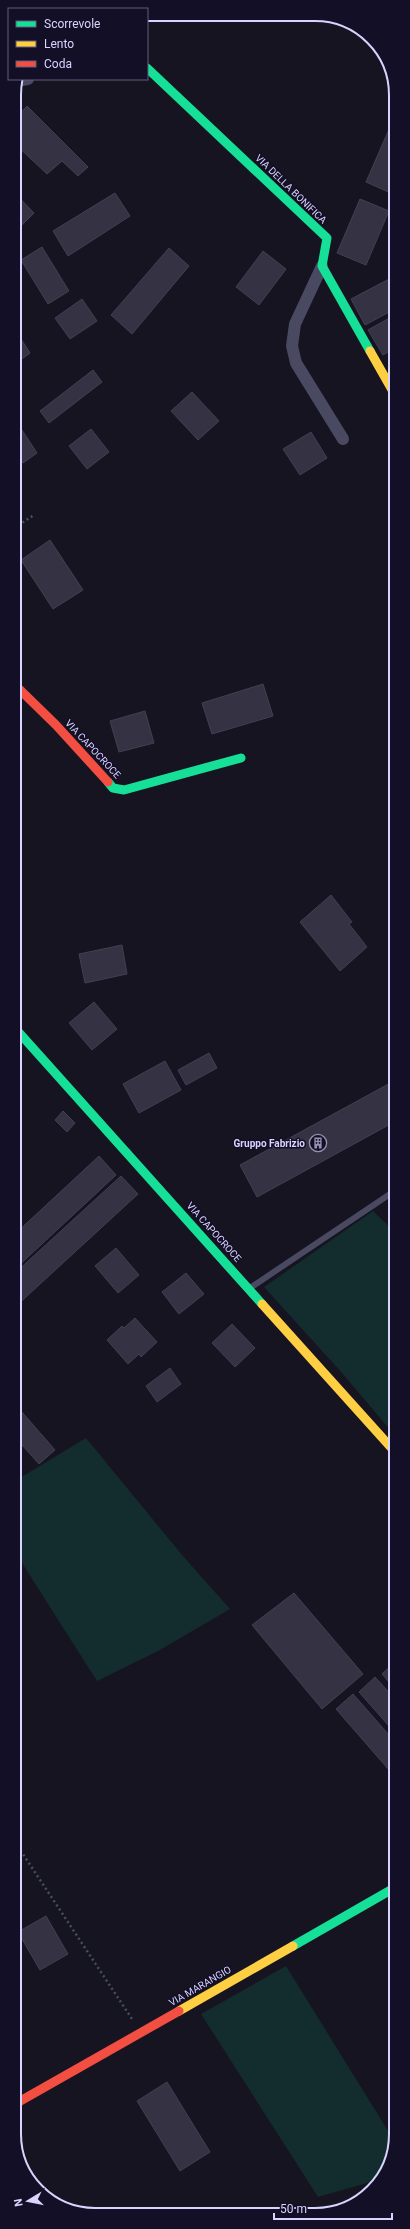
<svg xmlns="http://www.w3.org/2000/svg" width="410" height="2229" viewBox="0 0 410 2229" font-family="Roboto,sans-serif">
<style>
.green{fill:#132c2d}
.building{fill:#343243;stroke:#433f54}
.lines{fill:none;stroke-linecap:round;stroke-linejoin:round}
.path{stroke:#44505f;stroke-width:2.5;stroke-dasharray:2 3;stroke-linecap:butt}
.lane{stroke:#4a4962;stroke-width:6}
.street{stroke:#4a4962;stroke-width:12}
.fast{stroke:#16e098;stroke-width:9}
.slow{stroke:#ffcf43;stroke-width:9}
.jam{stroke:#f24e42;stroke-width:9}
.labels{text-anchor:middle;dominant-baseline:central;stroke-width:3;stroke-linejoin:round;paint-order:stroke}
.street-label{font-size:10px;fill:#d9d4ff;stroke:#130f26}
.poi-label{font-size:10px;font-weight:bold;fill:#d9d4ff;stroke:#130f26;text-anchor:end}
.rim{fill:none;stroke:#d9d4ff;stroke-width:2}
</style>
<rect width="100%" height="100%" fill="#161421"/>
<g class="green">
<polygon points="373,1211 396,1233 396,1437 343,1374 264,1287"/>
<polygon points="86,1438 182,1555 230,1609 158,1651 97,1681 15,1552 15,1481"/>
<polygon points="286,1966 395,2142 390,2165 381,2179 318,2197 201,2014"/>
</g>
<g class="building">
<polygon points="27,106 88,167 78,176 62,161 47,174 14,143 14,120"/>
<polygon points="390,127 395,129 395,189 393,194 366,182"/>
<polygon points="14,192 34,213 17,230 14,227"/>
<polygon points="115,193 130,216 68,256 53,231"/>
<polygon points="360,199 389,211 366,265 337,253"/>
<polygon points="42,247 69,291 48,304 21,260"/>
<polygon points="169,248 189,266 132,334 111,315"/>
<polygon points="263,251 286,269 259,305 236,287"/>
<polygon points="391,278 395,285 395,309 365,325 351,299"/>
<polygon points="82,299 97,321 70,339 55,318"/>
<polygon points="393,316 395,321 395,348 383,355 368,330"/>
<polygon points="14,328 30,353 14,365"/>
<polygon points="93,370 102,382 49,423 40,411"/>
<polygon points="192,392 219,421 198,440 171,411"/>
<polygon points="91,429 109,452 87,469 69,446"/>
<polygon points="22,430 37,453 23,463 14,450 14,435"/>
<polygon points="311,432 327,458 300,475 283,449"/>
<polygon points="50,540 83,590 53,609 21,560"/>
<polygon points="263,684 273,716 212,734 202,703"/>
<polygon points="145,711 154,743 119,752 110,721"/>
<polygon points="331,895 352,922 349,924 367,947 340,971 300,922"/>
<polygon points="122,945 127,974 85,983 79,954"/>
<polygon points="94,1002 117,1029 92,1050 69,1023"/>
<polygon points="209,1053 217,1068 186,1085 178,1070"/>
<polygon points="165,1061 181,1090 139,1113 123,1084"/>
<polygon points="394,1081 396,1085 396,1121 257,1197 240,1165"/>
<polygon points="63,1111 75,1123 67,1132 55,1120"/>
<polygon points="99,1156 116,1175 14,1270 14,1235"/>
<polygon points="121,1176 138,1194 14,1308 14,1274"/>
<polygon points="116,1248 139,1275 118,1293 95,1266"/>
<polygon points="186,1273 204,1294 179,1314 162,1292"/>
<polygon points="135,1318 157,1342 141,1357 139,1354 128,1364 107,1340 122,1326 124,1328"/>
<polygon points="232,1324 255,1348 235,1367 212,1343"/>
<polygon points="170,1368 181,1384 157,1402 146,1386"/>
<polygon points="14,1403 55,1450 39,1464 14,1436"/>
<polygon points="294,1593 363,1674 322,1709 252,1625"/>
<polygon points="396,1661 396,1690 382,1674"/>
<polygon points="375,1677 396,1700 396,1734 359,1692"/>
<polygon points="353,1694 396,1743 396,1778 336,1709"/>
<polygon points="46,1916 68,1954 40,1970 18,1932"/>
<polygon points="167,2082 210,2152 180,2171 137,2101"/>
</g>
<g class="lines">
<g class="path">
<polyline points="14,528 34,515"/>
<polyline points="15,1842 132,2019"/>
</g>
<polyline class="lane" points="250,1288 396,1190"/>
<g class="street">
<polyline points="16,81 28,79"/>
<polyline points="322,266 295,324 292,346 296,363 343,439"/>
</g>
<g class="fast">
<polyline points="147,68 327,238 322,266 370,351"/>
<polyline points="108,782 113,788 124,790 241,758"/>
<polyline points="14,1027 262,1304"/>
<polyline points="293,1946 396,1887"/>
</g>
<g class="slow">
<polyline points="370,351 395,395"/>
<polyline points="262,1304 396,1453"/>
<polyline points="179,2011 293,1946"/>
</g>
<g class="jam">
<polyline points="14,684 56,725 108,782"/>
<polyline points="15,2104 179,2011"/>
</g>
</g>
<defs>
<symbol id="building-ring" viewBox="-11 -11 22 22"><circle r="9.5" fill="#130f26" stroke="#9591b1" stroke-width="1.5"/><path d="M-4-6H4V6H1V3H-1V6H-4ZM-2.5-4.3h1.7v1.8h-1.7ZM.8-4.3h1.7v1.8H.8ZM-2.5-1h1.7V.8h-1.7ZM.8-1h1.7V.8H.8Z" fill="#9591b1"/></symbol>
</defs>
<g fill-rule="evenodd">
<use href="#building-ring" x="308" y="1133" width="20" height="20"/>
</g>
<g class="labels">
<g class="street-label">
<text transform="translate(291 189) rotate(44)">VIA DELLA BONIFICA</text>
<text transform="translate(93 749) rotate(47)">VIA CAPOCROCE</text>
<text transform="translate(214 1232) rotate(48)">VIA CAPOCROCE</text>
<text transform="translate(200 1986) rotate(-30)">VIA MARANGIO</text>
</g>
<g class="poi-label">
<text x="305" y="1143">Gruppo Fabrizio</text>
</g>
</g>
<path d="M0 0H410V2229H0ZM95 21H315A74 74 0 0 1 389 95V2134A74 74 0 0 1 315 2208H95A74 74 0 0 1 21 2134V95A74 74 0 0 1 95 21Z" fill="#130f26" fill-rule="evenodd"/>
<path class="rim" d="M95 21H315A74 74 0 0 1 389 95V2134A74 74 0 0 1 315 2208H95A74 74 0 0 1 21 2134V95A74 74 0 0 1 95 21Z"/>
<rect x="8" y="8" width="140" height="72" fill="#130f26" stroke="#625e7d"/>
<rect x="16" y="21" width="20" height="6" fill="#16e098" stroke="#625e7d"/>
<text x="44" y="28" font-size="12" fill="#d9d4ff">Scorrevole</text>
<rect x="16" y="41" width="20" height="6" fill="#ffcf43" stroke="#625e7d"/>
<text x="44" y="48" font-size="12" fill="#d9d4ff">Lento</text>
<rect x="16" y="61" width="20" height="6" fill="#f24e42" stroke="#625e7d"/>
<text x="44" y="68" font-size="12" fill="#d9d4ff">Coda</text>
<g transform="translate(28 2201) rotate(260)" stroke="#130f26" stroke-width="3" paint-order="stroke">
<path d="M0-3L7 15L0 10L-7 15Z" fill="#d9d4ff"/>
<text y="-6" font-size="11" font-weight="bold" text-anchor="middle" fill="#d9d4ff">N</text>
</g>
<path d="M274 2213v6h118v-6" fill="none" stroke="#d9d4ff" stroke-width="2"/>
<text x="280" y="2213" font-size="12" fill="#d9d4ff" stroke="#130f26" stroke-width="3" paint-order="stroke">50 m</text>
</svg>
